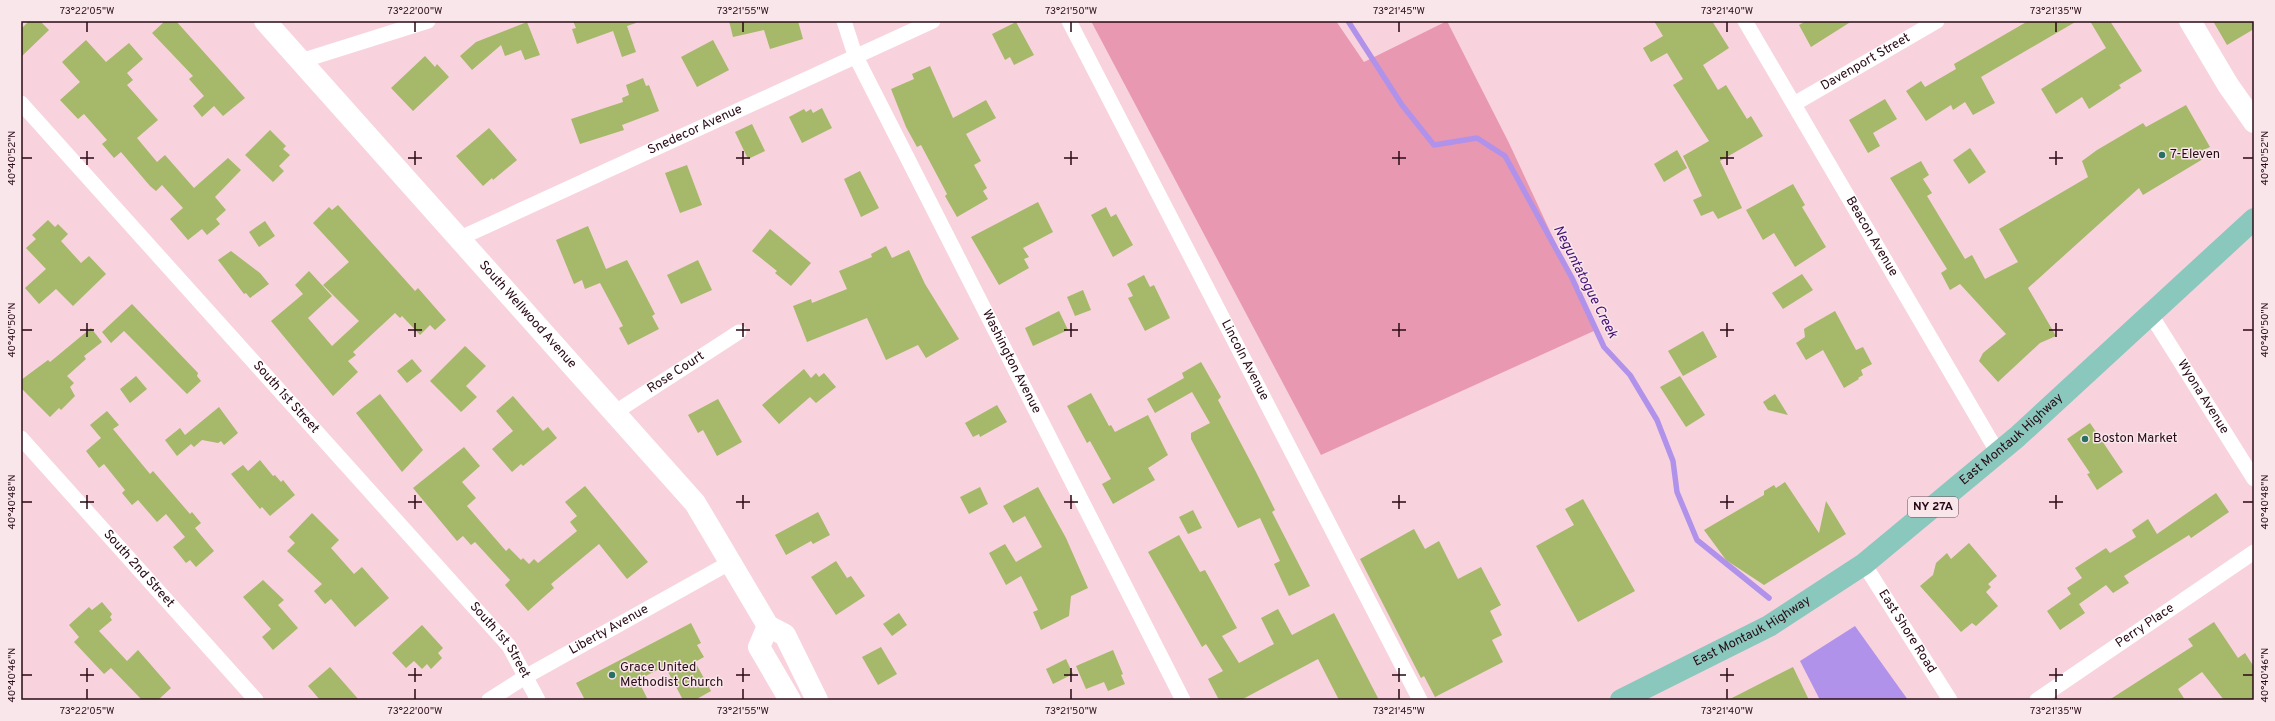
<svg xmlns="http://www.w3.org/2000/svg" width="2275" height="721" viewBox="0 0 2275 721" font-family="Overpass,sans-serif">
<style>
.green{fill:#e998b1}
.water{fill:#b192ea}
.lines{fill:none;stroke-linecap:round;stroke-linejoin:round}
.stream{stroke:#b192ea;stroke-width:5.5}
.building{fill:#a6b869}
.street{stroke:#fff;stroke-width:15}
.secondary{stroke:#fff;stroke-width:22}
.primary{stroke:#8ac7bc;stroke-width:22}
.ticks{fill:none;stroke:#290a16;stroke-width:1.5}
.poi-dot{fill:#296f62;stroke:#f8e6eb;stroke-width:1.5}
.labels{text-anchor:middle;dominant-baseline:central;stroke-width:3;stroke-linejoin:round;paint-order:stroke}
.shield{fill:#f8e6eb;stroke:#674c56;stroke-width:1}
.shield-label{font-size:12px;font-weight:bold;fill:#290a16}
.street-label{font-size:13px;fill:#290a16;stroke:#f8e6eb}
.poi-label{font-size:13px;fill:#290a16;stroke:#f8e6eb;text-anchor:start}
.water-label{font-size:14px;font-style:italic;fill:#430e77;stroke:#f8e6eb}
.neatline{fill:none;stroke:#290a16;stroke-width:1.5}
.ticks-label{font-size:10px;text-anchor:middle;fill:#290a16}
</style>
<rect width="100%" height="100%" fill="#f8d3dd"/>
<polygon class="green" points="1091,21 1336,21 1364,62 1447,21 1509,143 1596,330 1321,455"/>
<polygon class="water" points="1855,626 1908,700 1820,700 1800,661"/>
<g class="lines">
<polyline class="stream" points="1348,21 1402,105 1434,145 1477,138 1505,156 1572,278 1604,347 1630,375 1657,420 1673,461 1677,492 1697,540 1769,598"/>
</g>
<g class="building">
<polygon points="29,21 40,21 49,30 21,57 21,29"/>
<polygon points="165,21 176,21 245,98 223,116 214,106 202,117 193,106 204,96 189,79 193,76 152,33"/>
<polygon points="573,21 636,21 636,23 627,26 636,52 622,57 613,31 577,44 572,29 576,28"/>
<polygon points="729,21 798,21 803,39 770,49 764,30 733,37"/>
<polygon points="1654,21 1712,21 1729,48 1703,65 1718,90 1726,85 1747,119 1751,116 1763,136 1720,161 1742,208 1718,219 1713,211 1701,216 1693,200 1702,196 1683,156 1709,141 1673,85 1683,79 1667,53 1651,62 1643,48 1663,36"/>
<polygon points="1806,21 1852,21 1811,47 1799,25"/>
<polygon points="2028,21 2077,21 1981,77 1995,103 1973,115 1965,102 1953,110 1951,105 1926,121 1906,91 1921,81 1925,87 1956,69 1954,64"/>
<polygon points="2090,21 2110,21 2142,71 2119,85 2121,88 2089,109 2082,97 2056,114 2041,89 2106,48"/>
<polygon points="2213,21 2254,21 2254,29 2227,45"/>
<polygon points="527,22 540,55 525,60 521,50 505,56 501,45 472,70 460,56 476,42"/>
<polygon points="1016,22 1034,55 1014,65 1010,57 1005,60 992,34"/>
<polygon points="86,40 106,62 129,43 143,59 127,73 133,80 127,85 158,120 137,138 157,162 165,155 194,188 228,158 241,170 215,197 226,210 216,219 220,224 207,235 202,229 188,240 170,219 183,208 162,185 156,191 150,186 121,152 114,158 102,144 107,140 84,114 78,119 60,100 80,82 62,62"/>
<polygon points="713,40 729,70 697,87 681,57"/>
<polygon points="425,56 435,67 437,64 449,77 413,111 391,88"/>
<polygon points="930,66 953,118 986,100 996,118 966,134 981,161 974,165 987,188 983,191 988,199 957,217 945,196 947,194 921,145 917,147 906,127 891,89 914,79 912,74"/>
<polygon points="643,78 646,86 649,85 659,111 622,125 624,130 580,144 571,119 623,102 622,98 629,95 626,85"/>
<polygon points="1885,99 1897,119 1873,133 1880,146 1868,153 1849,120"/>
<polygon points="2186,105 2210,147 2199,152 2203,159 2143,195 2139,188 2028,288 2056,336 2040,343 1998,382 1979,361 1983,353 2006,334 1960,284 1950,290 1941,273 1947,269 1890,178 1921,161 1929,175 1923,179 1932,193 1927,196 1965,259 1972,255 1985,279 2018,262 1999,229 2088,177 2082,161 2097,150 2143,123 2146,127"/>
<polygon points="822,108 832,128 802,143 789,117 804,109 806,112 811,109 813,113"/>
<polygon points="752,124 765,151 748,159 735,132"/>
<polygon points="489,128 517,160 493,180 492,178 483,186 456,156"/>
<polygon points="270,130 286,146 283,149 290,155 279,166 284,171 273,182 245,155"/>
<polygon points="1970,148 1986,172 1969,184 1953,160"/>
<polygon points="1677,150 1687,168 1664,182 1654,164"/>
<polygon points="687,165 702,205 680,213 665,173"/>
<polygon points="860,171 879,208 861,217 844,179"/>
<polygon points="1793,184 1805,205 1802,207 1826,247 1795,267 1774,233 1763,240 1746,210"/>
<polygon points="1038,202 1053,232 1023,248 1029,257 1024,259 1029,268 999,285 971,237"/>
<polygon points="338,205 415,291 418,288 446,320 435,330 430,325 420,335 402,316 400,318 395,313 353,352 356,355 348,361 358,372 333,396 271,321 303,294 295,285 309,271 332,296 308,318 332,346 359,321 323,285 349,262 313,223 329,207 332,210"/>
<polygon points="1106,207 1111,217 1116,214 1133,245 1113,257 1091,215"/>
<polygon points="48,220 55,227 58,224 68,234 61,241 81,263 89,256 106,274 73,306 56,289 39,304 25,288 46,269 26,248 36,239 32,235"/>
<polygon points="265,221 275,236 259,247 249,232"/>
<polygon points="588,226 606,269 627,260 655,314 652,316 659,329 628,345 619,328 623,326 600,283 585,289 582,280 574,284 556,240"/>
<polygon points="770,229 811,263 791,286 775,273 777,271 752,251"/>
<polygon points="886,246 892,258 909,250 925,284 959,339 926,358 918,345 886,360 867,318 807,342 793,306 811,299 812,303 847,289 839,271 872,257 871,254"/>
<polygon points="231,251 260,273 269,284 250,298 246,293 244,294 218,260"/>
<polygon points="698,260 712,290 681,304 667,275"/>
<polygon points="1802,274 1813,290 1783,309 1772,293"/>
<polygon points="1144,275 1150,287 1154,285 1170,318 1145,331 1128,298 1133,296 1127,284"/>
<polygon points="1083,290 1091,310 1075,316 1067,297"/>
<polygon points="132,304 198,373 197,376 201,381 187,394 124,331 111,343 102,332"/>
<polygon points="1059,311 1068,330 1033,346 1025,328"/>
<polygon points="1835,311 1856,350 1863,347 1872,364 1861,370 1863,375 1858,378 1859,379 1844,388 1823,350 1806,360 1796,343 1805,337 1804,329 1807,327"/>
<polygon points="91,328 102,342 84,356 86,359 67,376 74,383 70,387 75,396 61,410 59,408 50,417 21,388 21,380 48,360 50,362"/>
<polygon points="1703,331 1717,357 1683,376 1668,351"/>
<polygon points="465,346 486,366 466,386 477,397 461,412 430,381"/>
<polygon points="412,359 422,371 407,383 397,371"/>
<polygon points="1201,362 1221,397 1218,400 1256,472 1275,510 1272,512 1310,586 1289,596 1274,564 1280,561 1260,518 1238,528 1191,439 1191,433 1210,423 1192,392 1155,413 1147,399 1184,378 1182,373"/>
<polygon points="804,369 811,378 816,373 819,377 824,373 836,387 816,403 810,397 779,424 762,405"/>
<polygon points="136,376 147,389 130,403 120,389"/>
<polygon points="1680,376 1705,415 1686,427 1660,387"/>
<polygon points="1091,393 1109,426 1111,425 1115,432 1148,415 1168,455 1148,468 1155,480 1113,504 1102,484 1111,479 1090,441 1087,443 1067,406"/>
<polygon points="380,394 423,450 402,472 356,413"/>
<polygon points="1775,394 1788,415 1768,410 1763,402"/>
<polygon points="513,396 543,431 548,427 557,438 523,466 521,464 512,472 492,449 513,431 496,411"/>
<polygon points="718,399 742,442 717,456 703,430 698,433 688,415"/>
<polygon points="997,405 1007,422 980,437 979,434 973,437 965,423"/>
<polygon points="219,407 238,433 224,445 221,441 218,443 202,440 194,447 191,444 177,456 165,440 180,428 185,435"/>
<polygon points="107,411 119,425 113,429 150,474 153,471 190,514 192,512 201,523 195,528 214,551 196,567 190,560 186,563 173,547 185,537 166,514 157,522 138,500 132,505 122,493 125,490 104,464 99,468 86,451 101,438 90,425"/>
<polygon points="2090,423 2123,472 2097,490 2087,474 2090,473 2067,439"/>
<polygon points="464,447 480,466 462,482 476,498 467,506 506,551 509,548 521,560 523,558 529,564 534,559 538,563 577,531 570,522 577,516 565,502 585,486 648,562 627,579 599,544 551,584 554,588 528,611 505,585 510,580 475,542 471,545 463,536 457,541 413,488"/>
<polygon points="260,460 273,476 275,475 281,482 283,480 295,495 270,516 262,507 260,509 231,474 243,465 248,471"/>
<polygon points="1785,482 1819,533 1826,501 1846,534 1764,585 1726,560 1704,530 1764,495 1764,491 1774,485 1776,488"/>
<polygon points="980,487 988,504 969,514 960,497"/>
<polygon points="1038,487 1066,538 1088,588 1071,596 1069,616 1041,630 1033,612 1038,610 1021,576 1006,585 989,553 1005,544 1016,562 1042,547 1025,516 1013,523 1003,506"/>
<polygon points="2216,493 2229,512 2191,538 2189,535 2124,576 2129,583 2113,593 2106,585 2079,604 2085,613 2060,630 2047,611 2071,594 2067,588 2082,578 2075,568 2106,548 2110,553 2136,537 2132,530 2148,519 2157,534"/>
<polygon points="1583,499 1635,591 1578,622 1536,546 1574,525 1565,509"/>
<polygon points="1193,510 1202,528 1188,534 1179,517"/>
<polygon points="818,512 830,535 813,544 811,541 786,555 775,535"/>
<polygon points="312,513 339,540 331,548 354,574 362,567 389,598 355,627 331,599 325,604 314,591 322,584 287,551 295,543 289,537"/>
<polygon points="1414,529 1425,549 1439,541 1458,579 1481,567 1501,605 1490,611 1502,635 1492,640 1503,662 1435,697 1424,676 1421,678 1360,559"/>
<polygon points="1179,535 1200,572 1205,570 1237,628 1222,636 1239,663 1274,644 1261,618 1278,609 1292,635 1334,613 1379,700 1339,700 1318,659 1241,700 1219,700 1208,679 1223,671 1206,644 1202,647 1148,552"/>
<polygon points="1969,543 1997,576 1988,584 1991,587 1986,592 1998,606 1976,626 1972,623 1961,632 1920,586 1933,575 1936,563 1947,553 1951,559"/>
<polygon points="836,561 847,578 851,576 865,596 836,615 811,577"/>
<polygon points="263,580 284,600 278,605 298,628 273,650 262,637 271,629 243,597"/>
<polygon points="102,602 112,614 110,617 112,620 99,631 127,661 138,650 171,688 158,700 142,700 111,668 104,674 74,642 79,637 69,625 89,607 92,610"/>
<polygon points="899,613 907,625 892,636 883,624"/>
<polygon points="2214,622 2238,658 2245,653 2254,667 2254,700 2224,700 2202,672 2178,689 2185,700 2109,700 2193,646 2188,639"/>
<polygon points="691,623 701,643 697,645 704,657 695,662 711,691 695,700 683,700 665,666 638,680 648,700 585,700 576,683"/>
<polygon points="422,625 443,648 438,653 442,658 431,669 427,664 422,669 414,661 406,668 392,653"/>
<polygon points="881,647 897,674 878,685 862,657"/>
<polygon points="1113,650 1123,674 1121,675 1125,684 1108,691 1104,682 1086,689 1076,666"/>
<polygon points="1066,659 1073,674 1053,684 1046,669"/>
<polygon points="330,667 359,700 320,700 308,686"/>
<polygon points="1793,667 1809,700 1728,700"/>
</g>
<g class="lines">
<g class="street">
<path id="s1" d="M844,21L855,55L1183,700"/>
<path id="s2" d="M1069,21L1420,700"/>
<path id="s3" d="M1745,21L1998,453"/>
<polyline points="301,61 428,21"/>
<path id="s4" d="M21,103L509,646L538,700"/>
<path id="s5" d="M1794,104L1937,21"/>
<path id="s6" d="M458,239L933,21"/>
<path id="s7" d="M2151,315L2254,479"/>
<path id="s8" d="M614,413L739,332"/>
<path id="s9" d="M21,438L256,700"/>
<path id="s10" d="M1864,564L1950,700"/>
<path id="s11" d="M489,700L525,677L731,562"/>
<path id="s12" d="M2037,700L2254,552"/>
</g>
<g class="secondary">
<path id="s13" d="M265,21L695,503L768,626L785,635L817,700"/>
<polyline points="2190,21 2228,85 2254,122"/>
<polyline points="768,626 759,647 790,700"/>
</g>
<path class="primary" id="s14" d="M1621,700L1769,626L1864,564L2017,437L2254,219"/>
</g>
<path class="ticks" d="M87,22V32M415,22V32M743,22V32M1071,22V32M1399,22V32M1727,22V32M2056,22V32M87,151V165M415,151V165M743,151V165M1071,151V165M1399,151V165M1727,151V165M2056,151V165M22,158H32M80,158H94M408,158H422M736,158H750M1064,158H1078M1392,158H1406M1720,158H1734M2049,158H2063M2243,158H2253M87,323V337M415,323V337M743,323V337M1071,323V337M1399,323V337M1727,323V337M2056,323V337M22,330H32M80,330H94M408,330H422M736,330H750M1064,330H1078M1392,330H1406M1720,330H1734M2049,330H2063M2243,330H2253M87,495V509M415,495V509M743,495V509M1071,495V509M1399,495V509M1727,495V509M2056,495V509M22,502H32M80,502H94M408,502H422M736,502H750M1064,502H1078M1392,502H1406M1720,502H1734M2049,502H2063M2243,502H2253M87,668V682M415,668V682M743,668V682M1071,668V682M1399,668V682M1727,668V682M2056,668V682M22,675H32M80,675H94M408,675H422M736,675H750M1064,675H1078M1392,675H1406M1720,675H1734M2049,675H2063M2243,675H2253M87,689V699M415,689V699M743,689V699M1071,689V699M1399,689V699M1727,689V699M2056,689V699"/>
<g class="poi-dot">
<circle cx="2162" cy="155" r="4"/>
<circle cx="2085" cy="439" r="4"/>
<circle cx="612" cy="675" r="4"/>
</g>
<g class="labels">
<rect class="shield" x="1908" y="497" width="50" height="20" rx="3"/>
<g class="shield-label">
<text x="1933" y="507">NY 27A</text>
</g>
<g class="street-label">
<text stroke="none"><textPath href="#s5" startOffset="83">Davenport Street</textPath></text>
<text stroke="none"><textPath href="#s6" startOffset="261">Snedecor Avenue</textPath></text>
<text stroke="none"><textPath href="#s3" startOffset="250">Beacon Avenue</textPath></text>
<text stroke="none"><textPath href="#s13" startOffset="394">South Wellwood Avenue</textPath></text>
<text stroke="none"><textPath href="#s2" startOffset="382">Lincoln Avenue</textPath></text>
<text stroke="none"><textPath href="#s1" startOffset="380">Washington Avenue</textPath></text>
<text stroke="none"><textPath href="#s8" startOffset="74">Rose Court</textPath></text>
<text stroke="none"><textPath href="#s4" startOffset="396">South 1st Street</textPath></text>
<text stroke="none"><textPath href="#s7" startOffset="97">Wyona Avenue</textPath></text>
<text stroke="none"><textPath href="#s14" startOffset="472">East Montauk Highway</textPath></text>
<text stroke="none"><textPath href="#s9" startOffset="176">South 2nd Street</textPath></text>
<text stroke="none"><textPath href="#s12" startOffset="131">Perry Place</textPath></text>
<text stroke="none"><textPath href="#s11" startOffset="139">Liberty Avenue</textPath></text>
<text stroke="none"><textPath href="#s14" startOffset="148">East Montauk Highway</textPath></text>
<text stroke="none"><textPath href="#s10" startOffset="80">East Shore Road</textPath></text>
<text stroke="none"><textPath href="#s4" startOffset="720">South 1st Street</textPath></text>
</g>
<g class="poi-label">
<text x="2170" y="155">7-Eleven</text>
<text x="2093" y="439">Boston Market</text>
<text x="620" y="668">Grace United<tspan x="620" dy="15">Methodist Church</tspan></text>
</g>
<g class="water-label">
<text transform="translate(1585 282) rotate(63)">Neguntatogue Creek</text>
</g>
</g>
<rect width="2275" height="721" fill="none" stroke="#f8e6eb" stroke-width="44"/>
<rect x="22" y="22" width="2231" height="677" class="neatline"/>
<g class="ticks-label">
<text x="87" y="14">73°22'05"W</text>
<text x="415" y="14">73°22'00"W</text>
<text x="743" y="14">73°21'55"W</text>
<text x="1071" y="14">73°21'50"W</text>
<text x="1399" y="14">73°21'45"W</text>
<text x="1727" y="14">73°21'40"W</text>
<text x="2056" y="14">73°21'35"W</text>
<text transform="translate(11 158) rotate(-90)" y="4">40°40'52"N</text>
<text transform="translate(2264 158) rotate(-90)" y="4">40°40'52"N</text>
<text transform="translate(11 330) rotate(-90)" y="4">40°40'50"N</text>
<text transform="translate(2264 330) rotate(-90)" y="4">40°40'50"N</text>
<text transform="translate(11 502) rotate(-90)" y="4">40°40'48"N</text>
<text transform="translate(2264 502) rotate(-90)" y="4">40°40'48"N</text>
<text transform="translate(11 675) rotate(-90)" y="4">40°40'46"N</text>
<text transform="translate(2264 675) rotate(-90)" y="4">40°40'46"N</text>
<text x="87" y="714">73°22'05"W</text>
<text x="415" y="714">73°22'00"W</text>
<text x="743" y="714">73°21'55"W</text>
<text x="1071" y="714">73°21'50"W</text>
<text x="1399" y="714">73°21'45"W</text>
<text x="1727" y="714">73°21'40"W</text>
<text x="2056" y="714">73°21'35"W</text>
</g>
</svg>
